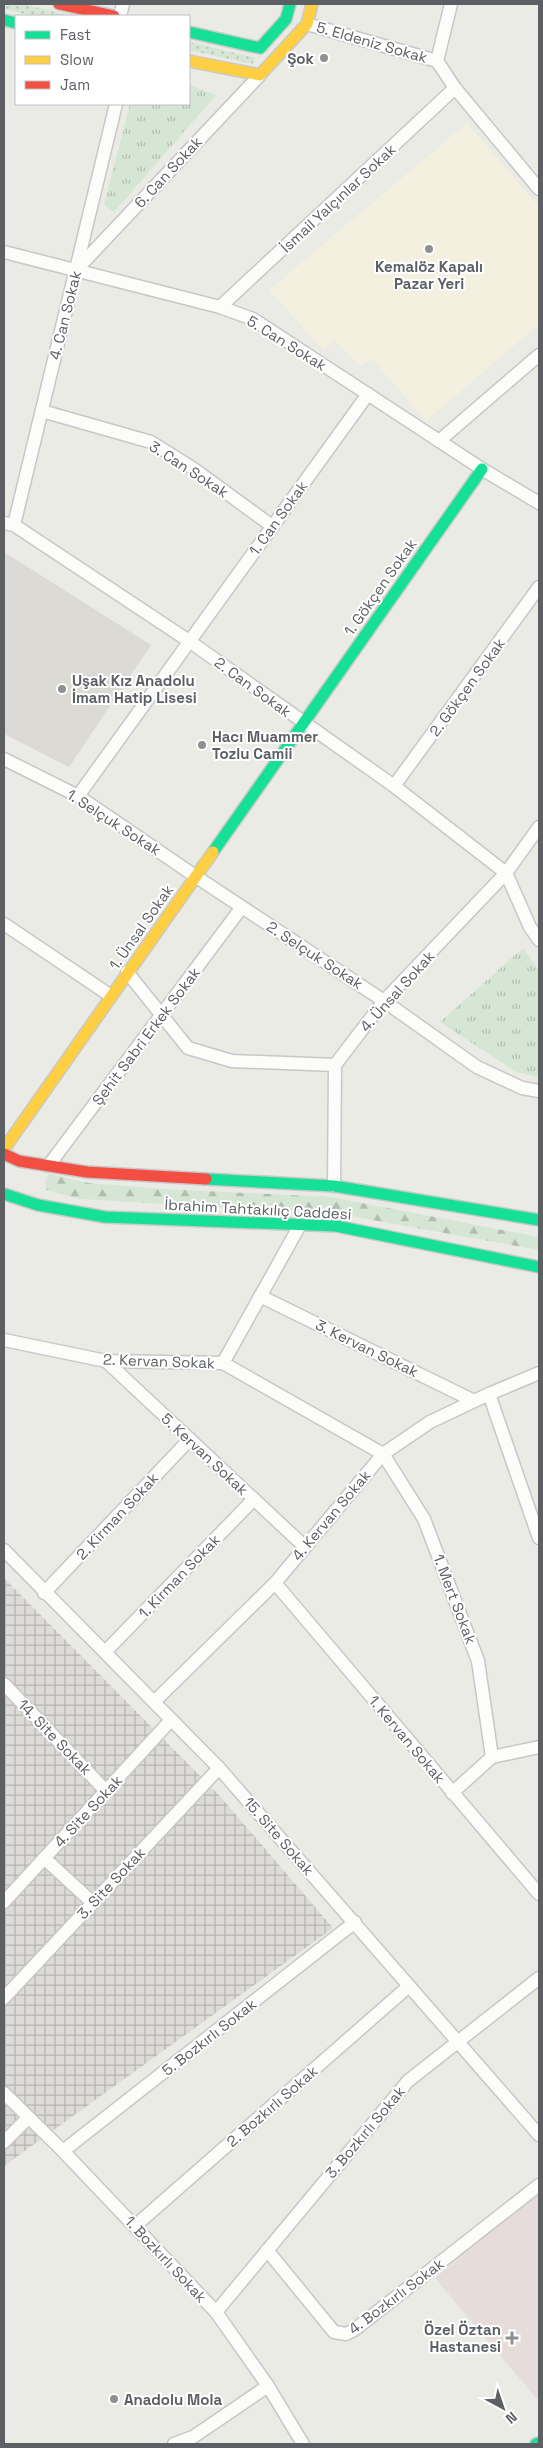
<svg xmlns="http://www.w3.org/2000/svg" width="543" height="2448" viewBox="0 0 543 2448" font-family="'Space Grotesk',sans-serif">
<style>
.commercial{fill:#f3f0e0}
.industrial{fill:url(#industrial-grid)}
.education{fill:#dbdad5}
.medical{fill:#e6ddda}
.grass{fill:url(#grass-dots)}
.forest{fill:url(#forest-firs)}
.park{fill:url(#park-tufts)}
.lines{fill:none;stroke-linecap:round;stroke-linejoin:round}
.street-casing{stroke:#c7c7c7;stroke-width:15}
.fast-casing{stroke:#c8c9c8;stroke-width:14}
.slow-casing{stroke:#c8c9c8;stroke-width:14}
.jam-casing{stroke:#c8c9c8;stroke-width:14}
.street{stroke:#fcfcfb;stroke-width:12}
.fast{stroke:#16e098;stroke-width:11}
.slow{stroke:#ffcf43;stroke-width:11}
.jam{stroke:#f24e42;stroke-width:11}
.poi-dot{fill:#8e9091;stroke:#fff;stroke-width:2}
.labels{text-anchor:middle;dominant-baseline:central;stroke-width:4;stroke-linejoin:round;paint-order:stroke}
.street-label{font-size:15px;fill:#5c5f63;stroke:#fff}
.poi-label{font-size:15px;font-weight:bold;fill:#5c5f63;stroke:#fff;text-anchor:start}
</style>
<defs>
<pattern id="industrial-grid" width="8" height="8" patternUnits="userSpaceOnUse" patternTransform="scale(1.25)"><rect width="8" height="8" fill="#dcdbd7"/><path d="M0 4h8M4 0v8" fill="none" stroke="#b6b5b2"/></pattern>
<pattern id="grass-dots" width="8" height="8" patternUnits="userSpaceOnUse" patternTransform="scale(1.25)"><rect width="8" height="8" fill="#d5e6d4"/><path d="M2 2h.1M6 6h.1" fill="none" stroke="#b0beb0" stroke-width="1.8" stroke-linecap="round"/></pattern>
<pattern id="forest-firs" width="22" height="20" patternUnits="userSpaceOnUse" patternTransform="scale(1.25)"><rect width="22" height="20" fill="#d5e6d4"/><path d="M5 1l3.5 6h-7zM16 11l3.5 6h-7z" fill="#b0beb0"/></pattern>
<pattern id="park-tufts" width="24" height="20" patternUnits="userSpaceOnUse" patternTransform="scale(1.25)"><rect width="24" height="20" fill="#d5e6d4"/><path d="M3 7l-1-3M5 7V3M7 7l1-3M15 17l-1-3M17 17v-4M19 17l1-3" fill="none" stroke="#b0beb0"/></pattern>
</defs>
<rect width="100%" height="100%" fill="#ebebe6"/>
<polygon class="commercial" points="467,123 539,207 539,324 426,421 372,359 360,366 334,341 323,350 269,290"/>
<polygon class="industrial" points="4,1578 219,1795 333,1928 4,2166"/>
<polygon class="education" points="4,552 151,645 69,767 4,734"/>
<polygon class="medical" points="539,2190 539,2398 537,2399 435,2278"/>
<g class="grass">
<polygon points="4,4 23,4 72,16 34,16 4,9"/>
<polygon points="189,42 256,58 252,64 189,50"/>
</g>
<polygon class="forest" points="49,1174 89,1183 165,1189 331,1197 539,1237 539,1250 339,1214 80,1199 46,1190 45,1180"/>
<g class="park">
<polygon points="189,85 216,95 114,212 104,205 130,104 189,104"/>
<polygon points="523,948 539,970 539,1077 516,1072 440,1022"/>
</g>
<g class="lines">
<defs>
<g id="street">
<polyline points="120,16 123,4"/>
<polyline points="307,24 437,61"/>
<polyline points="437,61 455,88 539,189"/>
<polyline points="437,61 451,4"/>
<polyline points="4,252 220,307 253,319 482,469 539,503"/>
<polyline points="78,268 260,75"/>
<polyline points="220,307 455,88"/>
<polyline points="42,411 151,442 194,469 272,526"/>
<polyline points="439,441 539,355"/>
<polyline points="4,523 14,525 189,641 394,786 506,873 530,927 539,940"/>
<polyline points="14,525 116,104"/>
<polyline points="4,759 78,796 195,876 384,1001 477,1067 522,1088 539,1091"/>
<polyline points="394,786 539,587"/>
<polyline points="78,796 368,394"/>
<polyline points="4,924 111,996"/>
<polyline points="127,972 188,1048 232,1061 335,1065"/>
<polyline points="49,1165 242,907"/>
<polyline points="334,1186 335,1065 384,1001 506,873 539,827"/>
<polyline points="260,1296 474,1401"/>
<polyline points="4,1340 106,1361 223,1363 383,1454 424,1519 478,1661 492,1757"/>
<polyline points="106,1361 304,1546"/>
<polyline points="223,1363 300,1225"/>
<polyline points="489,1394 539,1538"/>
<polyline points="4,1550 219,1768 539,2135"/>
<polyline points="275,1583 539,1894"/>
<polyline points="44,1593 190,1439"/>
<polyline points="105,1652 254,1499"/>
<polyline points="4,1684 106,1791"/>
<polyline points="154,1702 275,1583 383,1454 430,1422 489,1394 539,1373"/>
<polyline points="452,1793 492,1757 539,1747"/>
<polyline points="44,1858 93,1903"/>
<polyline points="4,1902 171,1720"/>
<polyline points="4,1998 219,1768"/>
<polyline points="4,2093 63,2151 216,2312 268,2386 303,2444"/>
<polyline points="4,2142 28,2118"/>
<polyline points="63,2151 355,1922"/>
<polyline points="135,2226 409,1986"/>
<polyline points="267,2250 334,2332 346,2334 354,2330 539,2185"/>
<polyline points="216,2312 408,2081 539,1978"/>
<polyline points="174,2444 193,2437 268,2386"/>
</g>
<g id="fast">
<polyline points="4,20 16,23"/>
<polyline points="189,32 260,48 286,19 290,4"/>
<polyline points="213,852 482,469"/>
<polyline points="206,1179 334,1186 539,1220"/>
<polyline points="4,1194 38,1205 105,1217 336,1226 539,1267"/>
<polyline points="536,2444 539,2443"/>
</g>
<g id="slow">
<polyline points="189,61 260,75 307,24 312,4"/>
<polyline points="4,1149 213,852"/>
</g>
<g id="jam">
<polyline points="59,4 114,16"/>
<polyline points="4,1154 19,1161 87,1172 206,1179"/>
</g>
</defs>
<use href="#street" class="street-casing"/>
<use href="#fast" class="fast-casing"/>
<use href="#slow" class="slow-casing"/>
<use href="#jam" class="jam-casing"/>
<use href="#street" class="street"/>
<use href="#fast" class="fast"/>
<use href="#slow" class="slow"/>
<use href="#jam" class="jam"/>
</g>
<g class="poi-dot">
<circle cx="324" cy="58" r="5"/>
<circle cx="429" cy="249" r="5"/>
<circle cx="62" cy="689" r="5"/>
<circle cx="202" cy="745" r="5"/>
<path d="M509.5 2330.5h5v5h5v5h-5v5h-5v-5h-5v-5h5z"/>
<circle cx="114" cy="2399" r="5"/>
</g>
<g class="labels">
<g class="street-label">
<text transform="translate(372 42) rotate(16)">5. Eldeniz Sokak</text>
<text transform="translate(168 172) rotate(-47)">6. Can Sokak</text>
<text transform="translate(338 198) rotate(-43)">İsmail Yalçınlar Sokak</text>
<text transform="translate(65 315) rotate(-76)">4. Can Sokak</text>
<text transform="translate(287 343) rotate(32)">5. Can Sokak</text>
<text transform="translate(189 469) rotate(33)">3. Can Sokak</text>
<text transform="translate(278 518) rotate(-54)">1. Can Sokak</text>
<text transform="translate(380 587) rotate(-55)">1. Gökçen Sokak</text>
<text transform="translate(253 687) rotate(36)">2. Can Sokak</text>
<text transform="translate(467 687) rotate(-54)">2. Gökçen Sokak</text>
<text transform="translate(114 822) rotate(33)">1. Selçuk Sokak</text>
<text transform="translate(141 927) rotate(-55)">1. Ünsal Sokak</text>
<text transform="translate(315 955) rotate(33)">2. Selçuk Sokak</text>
<text transform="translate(397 991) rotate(-48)">4. Ünsal Sokak</text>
<text transform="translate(146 1036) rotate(-53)">Şehit Sabri Erkek Sokak</text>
<text transform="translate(258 1209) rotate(3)">İbrahim Tahtakılıç Caddesi</text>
<text transform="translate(367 1348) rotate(26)">3. Kervan Sokak</text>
<text transform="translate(159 1361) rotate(2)">2. Kervan Sokak</text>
<text transform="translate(205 1454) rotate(43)">5. Kervan Sokak</text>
<text transform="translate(331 1515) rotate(-50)">4. Kervan Sokak</text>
<text transform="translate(117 1516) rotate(-47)">2. Kirman Sokak</text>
<text transform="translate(179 1576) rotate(-46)">1. Kirman Sokak</text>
<text transform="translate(455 1599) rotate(69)">1. Mert Sokak</text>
<text transform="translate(55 1737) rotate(46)">14. Site Sokak</text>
<text transform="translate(407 1739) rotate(50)">1. Kervan Sokak</text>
<text transform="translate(88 1811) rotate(-47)">4. Site Sokak</text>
<text transform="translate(279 1836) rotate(49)">15. Site Sokak</text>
<text transform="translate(111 1883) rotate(-47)">3. Site Sokak</text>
<text transform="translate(209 2037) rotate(-38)">5. Bozkırlı Sokak</text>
<text transform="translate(272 2106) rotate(-41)">2. Bozkırlı Sokak</text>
<text transform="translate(365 2132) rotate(-50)">3. Bozkırlı Sokak</text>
<text transform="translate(166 2259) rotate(47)">1. Bozkırlı Sokak</text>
<text transform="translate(396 2296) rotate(-37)">4. Bozkırlı Sokak</text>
</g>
<g class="poi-label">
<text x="314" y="58" text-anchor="end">Şok</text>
<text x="429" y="266" text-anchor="middle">Kemalöz Kapalı<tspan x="429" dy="17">Pazar Yeri</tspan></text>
<text x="72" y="680">Uşak Kız Anadolu<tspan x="72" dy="17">İmam Hatip Lisesi</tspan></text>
<text x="212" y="736">Hacı Muammer<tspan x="212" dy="17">Tozlu Camii</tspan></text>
<text x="501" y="2329" text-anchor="end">Özel Öztan<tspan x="501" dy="17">Hastanesi</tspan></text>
<text x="124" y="2399">Anadolu Mola</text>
</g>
</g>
<rect width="543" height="2448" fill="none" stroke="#5c5f63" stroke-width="10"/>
<rect x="15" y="15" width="175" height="90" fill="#ffffff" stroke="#bebfc1"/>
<rect x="25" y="31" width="25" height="8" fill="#16e098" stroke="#bebfc1"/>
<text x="60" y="40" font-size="15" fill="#5c5f63">Fast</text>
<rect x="25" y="56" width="25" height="8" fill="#ffcf43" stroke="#bebfc1"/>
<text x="60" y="65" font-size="15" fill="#5c5f63">Slow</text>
<rect x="25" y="81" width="25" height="8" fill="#f24e42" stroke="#bebfc1"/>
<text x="60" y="90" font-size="15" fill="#5c5f63">Jam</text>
<g transform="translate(503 2408) rotate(140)" stroke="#ffffff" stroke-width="4" paint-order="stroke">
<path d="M0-4L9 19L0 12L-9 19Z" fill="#5c5f63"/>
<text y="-8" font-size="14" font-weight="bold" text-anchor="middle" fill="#5c5f63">N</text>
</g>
</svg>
